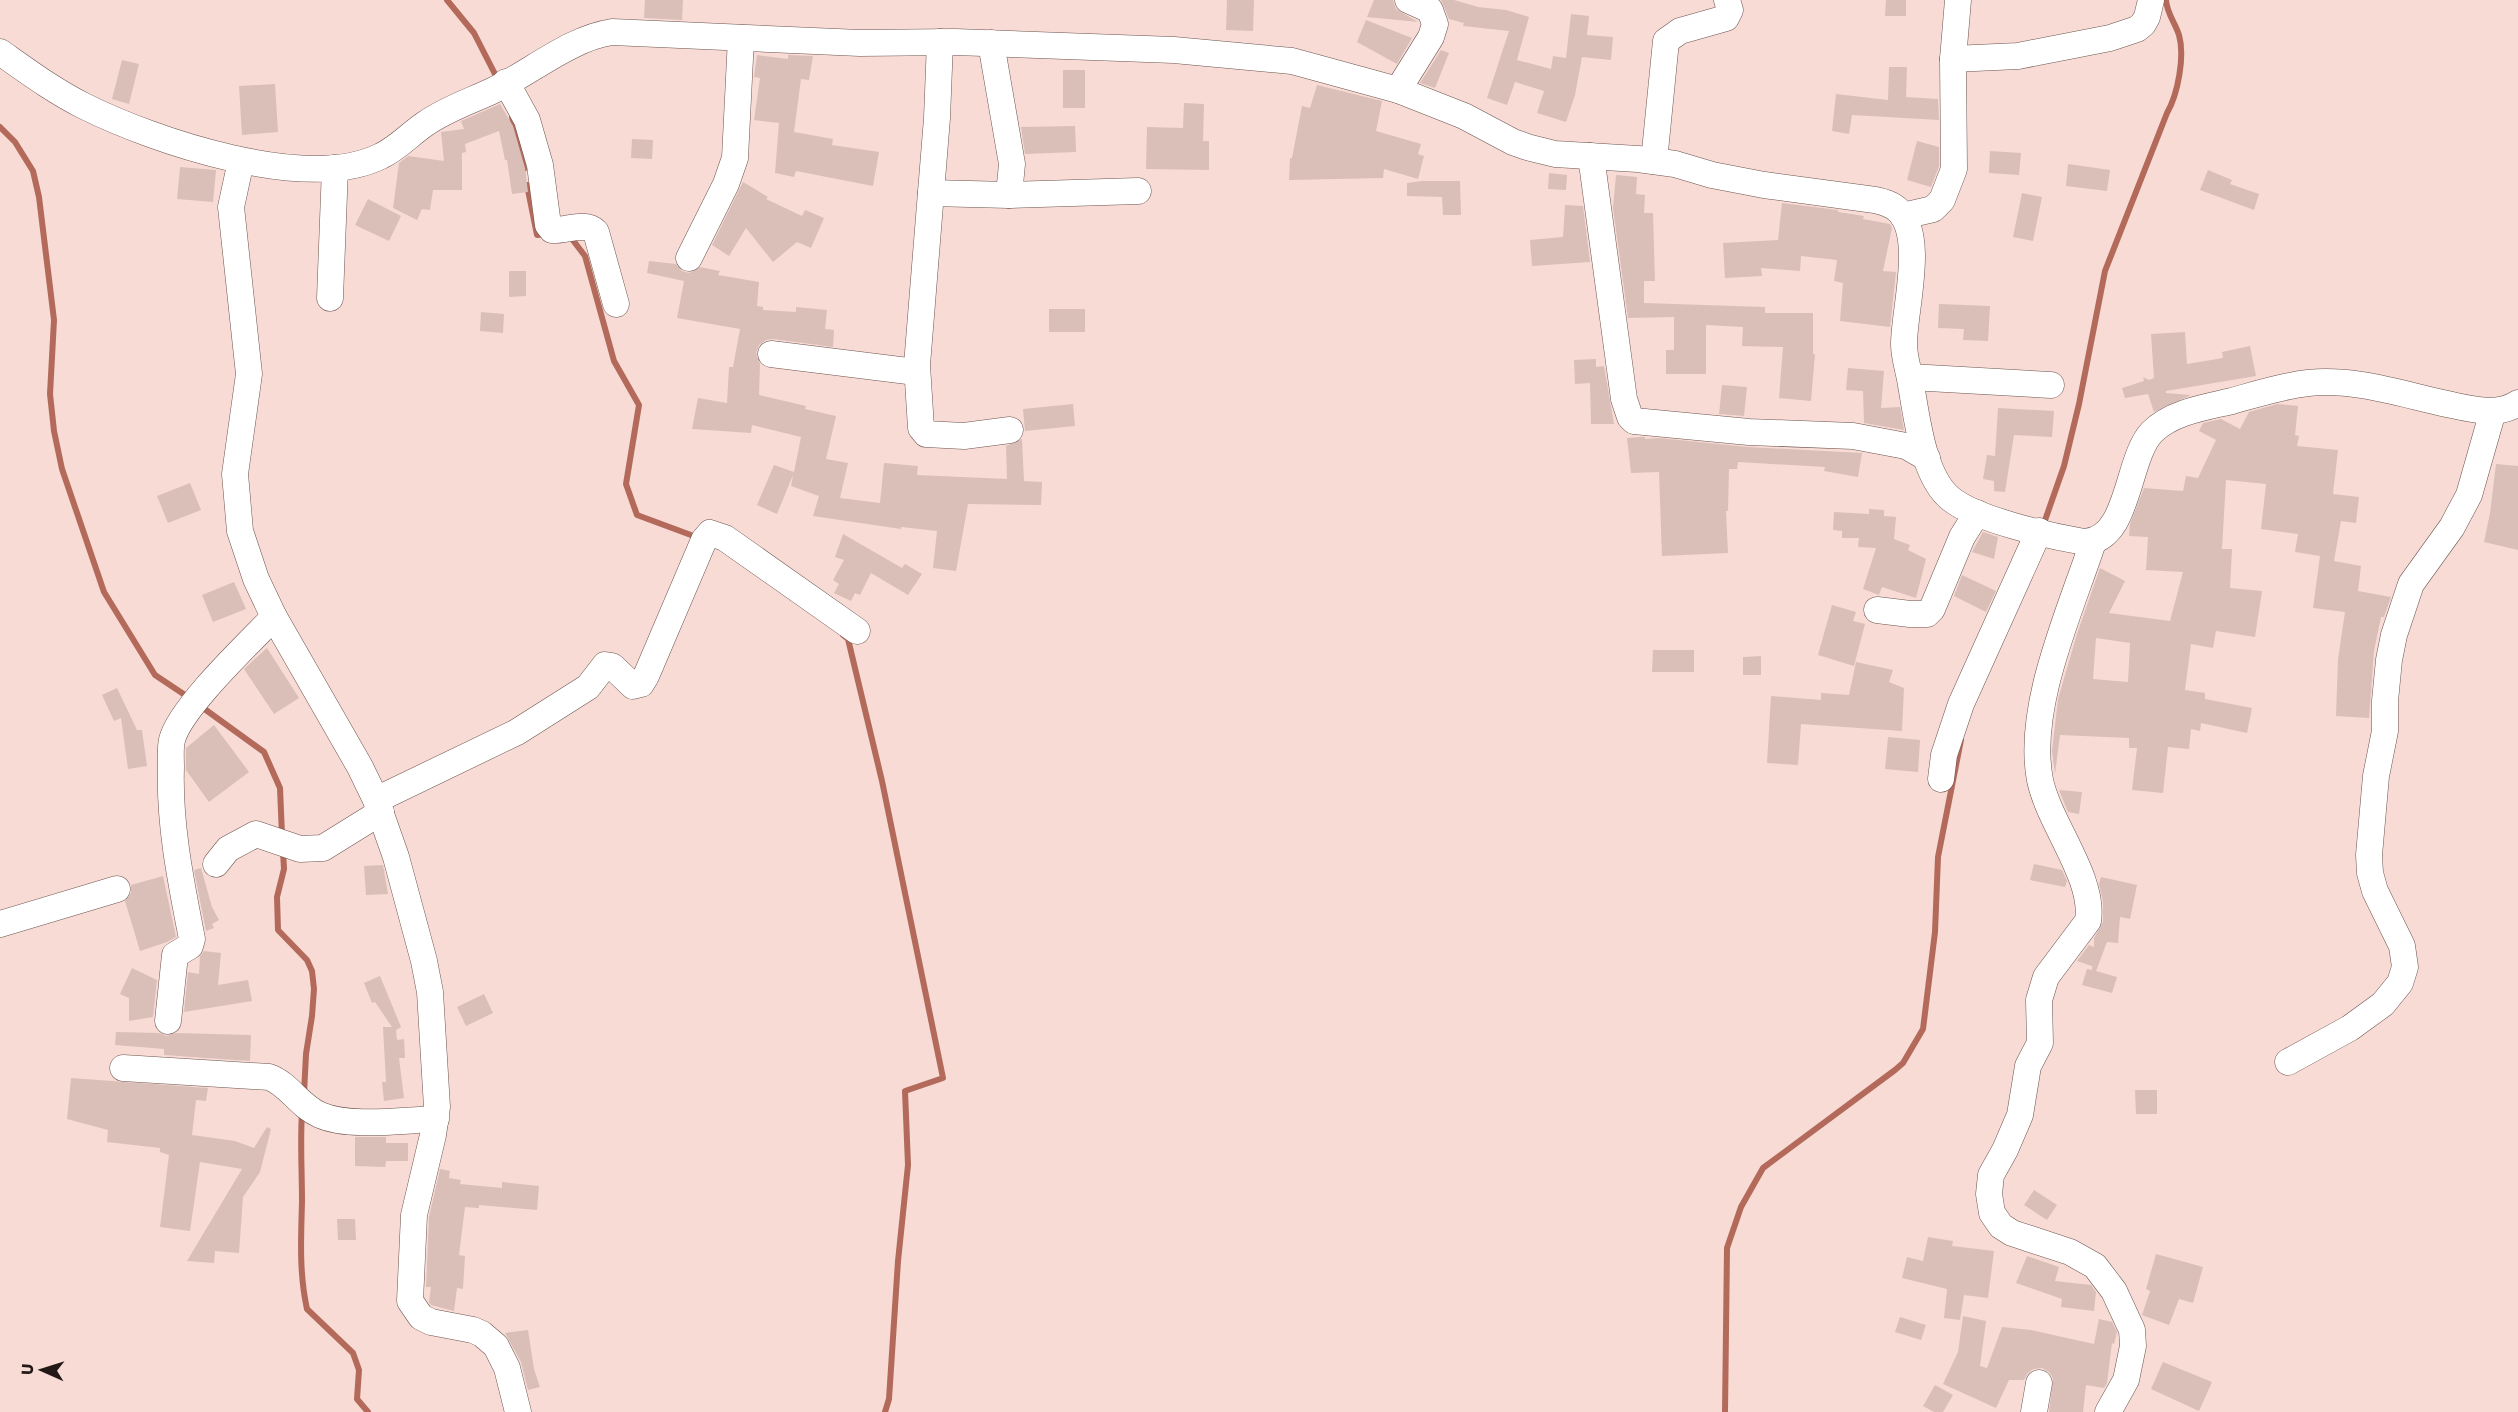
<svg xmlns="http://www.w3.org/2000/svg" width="2518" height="1412" viewBox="0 0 2518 1412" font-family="Poppins,sans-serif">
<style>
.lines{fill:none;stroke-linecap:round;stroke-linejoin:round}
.stream{stroke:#b36a5b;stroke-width:6}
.building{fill:#dabfb9;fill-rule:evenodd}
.minor-casing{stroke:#6c544f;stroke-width:27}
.minor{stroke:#fff;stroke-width:26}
</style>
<rect width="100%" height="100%" fill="#f7dbd4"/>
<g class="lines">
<g class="stream">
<polyline points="447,0 474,33 498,80"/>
<polyline points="512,117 524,169"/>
<polyline points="0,127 15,142 33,171 39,197 54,320 50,394 54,431 62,469 104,592 155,675 191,699"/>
<polyline points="527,185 537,235 548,234"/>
<polyline points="569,235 585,256 614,361 639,405 626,484 637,515 699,538"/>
<path d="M2043,526L2064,466L2079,404L2105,271L2167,113C2178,94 2185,56 2179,35C2175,22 2167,14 2166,0"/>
<polyline points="843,635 848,639 882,781 943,1078 905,1091 908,1165 898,1261 889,1399 885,1412"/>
<polyline points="199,705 264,752 280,788 282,835"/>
<polyline points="283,851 284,869 277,897 278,930 307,960 312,971 314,989 312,1016 306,1054 304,1093"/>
<path d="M302,1112C300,1143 302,1171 302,1202C301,1238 299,1273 307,1309L353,1353L359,1370L357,1399L368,1412"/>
<polyline points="1725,1412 1727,1248 1741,1207 1763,1168 1895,1070 1903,1063 1923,1029 1935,932 1938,857 1961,740"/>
</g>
</g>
<g class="building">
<polygon points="645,0 683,0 682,20 644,18"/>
<polygon points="1227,0 1254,0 1253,31 1226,30"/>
<polygon points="1374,0 1393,0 1396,9 1418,22 1367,17"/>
<polygon points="1441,0 1454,0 1478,7 1506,10 1529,17 1517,60 1551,69 1553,56 1566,58 1571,14 1589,16 1587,35 1613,37 1611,60 1582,57 1575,95 1566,122 1537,113 1544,91 1515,82 1507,105 1487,98 1509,31 1463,26 1464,23 1449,19"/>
<polygon points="1886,0 1906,0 1906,16 1885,16"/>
<polygon points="1366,20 1412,38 1397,64 1357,42"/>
<polygon points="1441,50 1449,53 1435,88 1420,83"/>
<polygon points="757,55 788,59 788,55 813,56 809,80 801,79 794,132 833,139 832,145 879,152 873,186 796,171 794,177 775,173 779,123 754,120 760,78 754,77"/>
<polygon points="122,60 139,64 129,104 112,99"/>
<polygon points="1889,67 1907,67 1906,97 1938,99 1939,120 1852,115 1849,134 1832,131 1836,94 1888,100"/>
<rect x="1063" y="70" width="22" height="38"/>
<polygon points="275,84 278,132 242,135 239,86"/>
<polygon points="1317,85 1382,101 1376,131 1421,144 1418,154 1424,156 1418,179 1384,169 1383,178 1289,180 1290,158 1292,158 1302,106 1310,108"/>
<polygon points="1184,103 1204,104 1203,141 1209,141 1209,170 1146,169 1147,127 1183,128"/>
<polygon points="500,104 513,126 525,168 528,192 512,194 507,160 505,160 499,131 465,144 466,152 462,153 462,190 433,190 430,210 422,209 417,220 393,208 399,163 408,156 444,161 441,132 464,129 461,121"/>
<polygon points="1075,126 1076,152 1025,154 1021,127"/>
<polygon points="632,139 653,140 652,159 631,158"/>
<polygon points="1917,141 1939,147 1939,166 1931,187 1907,180"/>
<polygon points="1990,151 2021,153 2019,175 1989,173"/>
<polygon points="2068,164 2110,170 2107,191 2066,186"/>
<polygon points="180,167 216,170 213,202 177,199"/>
<polygon points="2208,170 2232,180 2230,184 2259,194 2254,210 2200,190"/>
<polygon points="1549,173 1567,175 1566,190 1548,189"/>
<polygon points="1616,175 1637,177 1636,194 1645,195 1644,213 1653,213 1655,281 1644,281 1644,303 1765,307 1765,313 1813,313 1813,354 1815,354 1811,401 1779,398 1783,347 1742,346 1743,327 1706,325 1706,374 1666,374 1666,350 1674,350 1674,317 1628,318 1613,208"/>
<polygon points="1422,181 1460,181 1461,215 1443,215 1442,197 1407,196 1407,183"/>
<polygon points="743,182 768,197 766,199 802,216 805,210 824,218 811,248 797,242 773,262 746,228 729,256 712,245"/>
<polygon points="2022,193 2042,197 2033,241 2013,237"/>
<polygon points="368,199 401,216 389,241 355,225"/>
<polygon points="1782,203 1838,210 1838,212 1864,216 1863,219 1890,224 1892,228 1883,271 1896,272 1890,327 1840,321 1843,283 1834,281 1837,260 1801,256 1800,271 1761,268 1762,276 1725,278 1723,243 1778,240"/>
<polygon points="1565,205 1583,206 1590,262 1532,266 1530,240 1563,237"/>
<polygon points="649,261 676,264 682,271 689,273 700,267 720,271 718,275 759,282 757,306 763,307 763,310 796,312 796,307 827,310 825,329 834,330 833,347 773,339 766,340 759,345 756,353 760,364 759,395 806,406 805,409 836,416 826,459 848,463 840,498 880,503 884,463 918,466 917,475 1007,479 1006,446 1022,439 1024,481 1042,482 1041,505 968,504 956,571 933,568 937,531 901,527 901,529 813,516 819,496 791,486 793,475 777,514 757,505 774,465 794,472 801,437 752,425 751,433 692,429 698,398 727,403 729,367 733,367 740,329 677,318 684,281 647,273"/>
<polygon points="509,271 526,271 526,296 509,297"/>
<polygon points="1939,304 1990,306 1988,341 1963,340 1964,329 1938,328"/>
<rect x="1049" y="309" width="36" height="23"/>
<polygon points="481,312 504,314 503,333 480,331"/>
<polygon points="2185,332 2187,364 2223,358 2222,352 2250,346 2256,376 2166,391 2166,393 2191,395 2154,412 2148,394 2125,398 2122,388 2144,381 2143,377 2149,380 2154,378 2151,334"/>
<polygon points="1596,359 1596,367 1604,366 1614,424 1591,424 1590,383 1575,384 1574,360"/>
<polygon points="1848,368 1884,371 1881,408 1900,407 1904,430 1864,423 1863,391 1846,390"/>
<polygon points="1722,385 1747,387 1744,416 1719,414"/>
<polygon points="1073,404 1075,426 1025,431 1023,409"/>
<path d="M2277,404L2298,406L2295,435L2299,436L2297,446L2338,450L2333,494L2359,497L2356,523L2341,521L2334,561L2361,566L2358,591L2391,597L2384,617H2381L2374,651L2369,718L2336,716L2338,659L2345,612L2313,608L2320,556L2295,552L2298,534L2261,529L2266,484L2226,480L2222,549H2232L2230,588L2262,591L2255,637L2216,631L2213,648L2191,644L2185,690L2205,693V699L2252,708L2247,733L2201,723L2200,731L2191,729L2189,749L2168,747L2163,793L2132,790L2137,748H2129V738L2060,735L2055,774L2052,751L2058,699L2077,634L2100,568L2125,581L2109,613L2170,621L2183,572L2146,570L2148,537L2129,536L2130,524L2144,488L2183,491L2186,476L2198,478L2216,440L2199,431L2203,423L2221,419L2240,429L2249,412ZM2096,638L2130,643L2128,682L2093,679Z"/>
<polygon points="1998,408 2054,411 2052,437 2014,435 2005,492 1994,491 1994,481 1983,479 1987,455 1995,456"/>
<polygon points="1641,437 1645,437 1645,439 1659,438 1748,447 1862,453 1858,477 1824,471 1825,467 1738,462 1737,469 1729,469 1728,511 1726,511 1728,553 1662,556 1659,472 1631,473 1627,438"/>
<polygon points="2496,464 2518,466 2518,550 2484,542 2490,513"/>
<polygon points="190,483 201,510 168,523 157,496"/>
<polygon points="1869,509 1884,510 1884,516 1896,517 1894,539 1910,545 1908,550 1926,559 1916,598 1882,587 1879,595 1863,589 1876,548 1858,547 1859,538 1842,538 1842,531 1833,530 1834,512 1869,514"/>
<polygon points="1983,532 1998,537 1994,559 1972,552"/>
<polygon points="843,534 902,568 905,564 922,574 908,595 871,573 860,595 855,593 851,601 834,593 839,584 833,580 844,560 835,557"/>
<polygon points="1962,575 1996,591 1986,612 1954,596"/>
<polygon points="234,582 246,609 213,622 202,595"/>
<polygon points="1832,605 1856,612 1853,621 1865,624 1854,666 1818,655"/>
<polygon points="267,648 299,698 274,714 244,669"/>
<polygon points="1653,650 1694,650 1694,672 1652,672"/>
<polygon points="1761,656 1761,675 1743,675 1743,657"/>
<polygon points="1856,662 1893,670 1889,682 1904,688 1902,731 1801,724 1798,765 1767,763 1771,696 1821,700 1821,693 1849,695"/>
<polygon points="117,688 137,730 142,730 147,766 128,769 121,718 114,721 102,695"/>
<polygon points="214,725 249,772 209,802 186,770 186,748"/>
<polygon points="1888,737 1920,740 1918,772 1885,769"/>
<polygon points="2059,790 2082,792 2079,814 2068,812"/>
<polygon points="2034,864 2062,870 2067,881 2065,887 2030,880"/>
<polygon points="383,865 388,894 366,895 364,866"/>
<polygon points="201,868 212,907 219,920 212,924 214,928 206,931 194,870"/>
<polygon points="163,876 176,937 167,942 140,951 125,901 131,893 131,885"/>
<polygon points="2101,877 2137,885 2130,919 2120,917 2118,943 2107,942 2096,971 2117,977 2112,993 2082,985 2087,969 2092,970 2092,966 2077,961 2089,945 2094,947 2094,938 2103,922 2103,902 2099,884"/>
<polygon points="204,951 221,953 218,985 248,980 252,1001 184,1012 188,972 199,974 200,956"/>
<polygon points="132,968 157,980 153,1017 129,1021 129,998 120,994"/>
<polygon points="380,976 401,1027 396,1030 397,1040 404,1039 405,1058 399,1058 404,1098 384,1101 382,1082 386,1082 383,1027 392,1027 375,1002 372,1003 364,983"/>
<polygon points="484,994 493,1013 466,1026 457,1007"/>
<polygon points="116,1032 159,1033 167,1036 176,1033 251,1035 250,1061 164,1055 164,1049 115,1045"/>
<polygon points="71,1078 208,1088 206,1101 196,1100 192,1135 235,1141 254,1148 267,1127 271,1129 260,1172 243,1197 239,1253 215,1251 214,1263 187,1261 242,1169 200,1162 190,1231 160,1227 169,1155 160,1152 160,1148 107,1142 108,1130 67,1119"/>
<polygon points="2135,1090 2157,1090 2157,1114 2136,1114"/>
<polygon points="355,1137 386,1137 386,1143 408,1143 408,1161 386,1161 385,1167 355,1166"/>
<polygon points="440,1169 450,1171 449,1178 461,1180 460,1184 502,1188 502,1182 539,1186 537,1210 479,1205 479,1208 465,1207 459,1255 465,1256 463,1289 457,1288 454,1311 431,1305 429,1302 431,1287 426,1287 429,1217"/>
<polygon points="2034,1190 2057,1205 2047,1220 2024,1205"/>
<polygon points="337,1219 355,1219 356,1240 338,1240"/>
<polygon points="1928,1237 1953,1241 1952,1246 1994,1251 1988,1298 1964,1295 1960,1320 1944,1318 1947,1289 1902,1278 1907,1257 1923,1261"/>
<polygon points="2156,1254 2203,1267 2193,1303 2179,1299 2169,1325 2142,1315 2150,1291 2146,1289"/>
<polygon points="2027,1256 2059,1267 2055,1281 2091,1285 2096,1292 2094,1311 2061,1307 2062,1299 2016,1283"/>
<polygon points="1963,1316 1986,1321 1980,1366 1987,1368 2002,1327 2031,1330 2094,1344 2099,1319 2112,1322 2117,1332 2114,1344 2112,1343 2107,1383 2104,1388 2086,1385 2083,1412 2049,1412 2053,1378 2049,1372 2042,1368 2033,1369 2027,1374 2024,1380 2009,1380 1996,1408 1943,1384 1958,1352"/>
<polygon points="1900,1317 1926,1325 1921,1340 1895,1332"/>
<polygon points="528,1330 534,1369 540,1387 528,1390 521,1362 505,1333"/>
<polygon points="2163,1362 2212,1382 2199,1411 2151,1389"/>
<polygon points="1935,1385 1953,1395 1943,1412 1934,1412 1923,1406"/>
</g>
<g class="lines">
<defs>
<g id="minor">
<polyline points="940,42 937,118 917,365 921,428 926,434 964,436 1010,430"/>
<path d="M0,52C27,71 54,91 84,106C154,141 307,193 381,156C398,148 410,134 425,124C446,109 471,101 494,90C531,72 571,38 612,32L860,43L955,42L1174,50L1292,61L1398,90L1464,116L1513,142L1527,147L1555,154L1638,159L1675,164L1712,175L1764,185L1875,200C1884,202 1892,204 1899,211C1925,238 1904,310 1904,344C1904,358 1909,371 1911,385C1917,418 1923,477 1951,499C1977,520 2050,536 2084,542C2130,541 2126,459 2152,432C2172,412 2206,407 2232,401C2257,394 2282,386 2308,383C2355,378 2401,394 2447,404C2470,409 2497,417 2518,403"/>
<polyline points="1953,59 2018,56 2110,38 2137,29 2143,24 2147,17 2151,0"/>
<path d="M506,82L527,120L540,165L548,225L552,230C567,231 585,221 596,232L616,304"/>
<polyline points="1398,90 1431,37 1435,24 1430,10 1408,0"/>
<polyline points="1591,156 1624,399 1630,417 1634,421 1749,432 1853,436 1906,446 1927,458"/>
<polyline points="241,161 231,207 249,374 235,474 240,531 256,579 274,617 360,767 376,800 396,857 424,961 430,992 437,1107 433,1135 414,1215 410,1301 421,1317 431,1322 473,1330 482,1334 496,1346 507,1368 518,1412"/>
<polyline points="1654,161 1666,41 1680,31 1726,18 1730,10 1727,0"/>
<polyline points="931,193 1009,195 1012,164 991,43"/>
<polyline points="1009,195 1138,191"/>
<polyline points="1903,216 1933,209 1942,200 1954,169 1953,59 1958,0"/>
<polyline points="689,258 726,184 735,158 741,38"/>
<polyline points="330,298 335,168"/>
<polyline points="771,354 916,372"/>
<polyline points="1910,377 2051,385"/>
<path d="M2093,542C2070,612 2026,707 2040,780C2049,824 2095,878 2088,921L2046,977L2039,1000L2040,1043L2028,1066L2020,1115L2005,1150L1991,1175L1989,1194L1992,1213L2001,1226L2012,1233L2070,1252L2095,1266L2114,1291L2132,1330L2133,1346L2126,1380L2108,1412"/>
<polyline points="1877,610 1910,614 1927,614 1932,609 1962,537 1977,513"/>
<polyline points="1941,779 1944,755 1961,704 2039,531"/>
<polyline points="376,800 517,732 588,687 605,665 612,666 633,686 641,684 646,676 704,540 710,533 725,538 857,631"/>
<polyline points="216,864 228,849 256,834 300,849 323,848 381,812"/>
<polyline points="0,924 117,889"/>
<path d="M168,1021L175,955L190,946L192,939C181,882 169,825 171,767C171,759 170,748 172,740C180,708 249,643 274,617"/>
<polyline points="2288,1062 2350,1028 2383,1004 2400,983 2405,967 2402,946 2375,891 2370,873 2369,855 2376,776 2385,731 2385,701 2389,660 2394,635 2411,584 2452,527 2469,495 2493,411"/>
<path d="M123,1068L269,1077C289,1084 299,1106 320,1115C350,1128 403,1120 436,1119"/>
<polyline points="2034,1412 2039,1383"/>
</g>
</defs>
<use href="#minor" class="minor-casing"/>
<use href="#minor" class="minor"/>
</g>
<g transform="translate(42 1370) rotate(273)" stroke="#f7dbd4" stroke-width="4.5" paint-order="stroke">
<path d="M0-4.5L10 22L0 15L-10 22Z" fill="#221816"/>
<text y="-9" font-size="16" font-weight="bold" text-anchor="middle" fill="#221816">U</text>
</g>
</svg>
